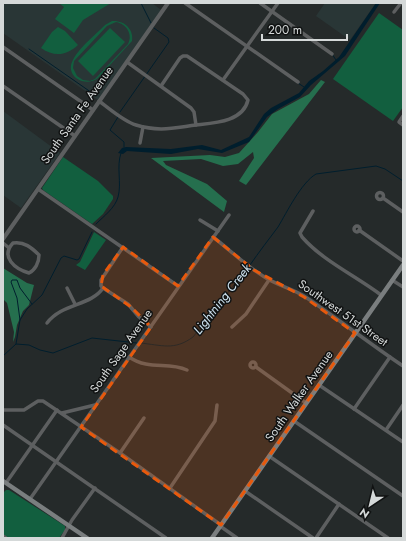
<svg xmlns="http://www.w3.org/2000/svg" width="406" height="541" viewBox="0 0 406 541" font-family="Jost,sans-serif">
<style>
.built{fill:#293636}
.green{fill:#125f3f;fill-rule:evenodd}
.forest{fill:#256f4e}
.water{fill:#001e2d}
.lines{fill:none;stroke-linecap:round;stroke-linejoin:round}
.stream{stroke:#001e2d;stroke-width:1}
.minor{stroke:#5d5f60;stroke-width:3.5}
.tertiary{stroke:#5d5f60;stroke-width:4}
.secondary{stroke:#7a7e7f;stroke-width:4.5}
.marked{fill:#e8590c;fill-opacity:0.2;stroke:#e8590c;stroke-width:3;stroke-dasharray:8 5;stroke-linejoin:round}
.labels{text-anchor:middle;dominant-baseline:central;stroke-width:3;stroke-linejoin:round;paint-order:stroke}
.street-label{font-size:12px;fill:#d5d9d9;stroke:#101212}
.water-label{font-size:13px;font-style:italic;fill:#cee3f0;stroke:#101212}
</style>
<rect width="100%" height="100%" fill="#252a2a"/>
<g class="built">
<polygon points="3,3 152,3 161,10 98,100 3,33"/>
<polygon points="325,3 376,3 350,40 316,16"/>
<polygon points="3,111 60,153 21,208 3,195"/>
</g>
<g class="green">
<polygon points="59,3 111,3 83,20 74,33 55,19 64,7"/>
<polygon points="379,13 403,30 403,107 393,121 333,79"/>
<path d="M112,21C124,20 134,29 132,41L98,78C85,88 64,76 73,60C78,49 96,34 105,25ZM116,22C127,24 133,35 128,44L95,79L90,81L83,80L77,76L73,68L74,61L107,26Z"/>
<path d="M58,27L65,31L78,45C66,56 54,57 41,48L52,32Z"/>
<polygon points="110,28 125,42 93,76 78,61"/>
<polygon points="63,157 98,181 113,196 113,199 103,214 92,224 43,190 42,188"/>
<polygon points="94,232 106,240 85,270 76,265 80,262"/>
<polygon points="6,490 9,490 65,526 65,530 59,538 8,538 3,534 3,493"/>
</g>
<g class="forest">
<polygon points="321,80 325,82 246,185 239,181 254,158 253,152 238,164 223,166 201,159 163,161 166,165 207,184 227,201 224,212 151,158 210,155 225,157 239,153 258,132 272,114 309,94"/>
<polygon points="3,268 27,283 34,285 29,305 23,311 17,325 15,337 13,342 14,332 8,307 7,303 3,299"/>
</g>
<polygon class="water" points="376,3 380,3 345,56 311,85 300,97 278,109 267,117 249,142 222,153 198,149 171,154 127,151 123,154 118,153 122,148 126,147 171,149 202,145 221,150 249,137 264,114 271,108 299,93 309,81 323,71 339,57"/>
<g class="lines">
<g class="stream">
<polyline points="141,3 151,23"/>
<polyline points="29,49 95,95"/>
<polyline points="332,54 336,60"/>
<polyline points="298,83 304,87"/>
<polyline points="120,112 169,42 168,38 154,28"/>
<polyline points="118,117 110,130 124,142 124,147"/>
<path d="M96,224C104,216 115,208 118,197C122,183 116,167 121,153"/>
<path d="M250,265C259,252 269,239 278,227C287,212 301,183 316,174L376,166L385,169L403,181"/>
<polyline points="20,320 17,298 11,282 12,280 17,280 20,288 32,304"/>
<path d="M140,343C162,345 174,351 193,337L248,267"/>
<polyline points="16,344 20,320 27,309 42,295 61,258 64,256 77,260 79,259 92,232"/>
<polyline points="3,356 16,344 29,345 40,350 53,353 92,338 137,343"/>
</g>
<g class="minor">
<polyline points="185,3 298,82"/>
<polyline points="260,3 332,54"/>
<polyline points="394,12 401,3"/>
<polyline points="3,47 93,110"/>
<polyline points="127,62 191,108 194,112 196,125"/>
<polyline points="223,80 278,3"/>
<polyline points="3,86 75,136"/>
<path d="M99,101C110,109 123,121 136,125C159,132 173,128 196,125C214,123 243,122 248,100L243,94L187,56H183L180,58L161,86"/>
<polyline points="403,116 399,122 403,125"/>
<polyline points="140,143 143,127"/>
<polyline points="38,189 178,286"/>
<circle cx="380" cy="196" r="3.5"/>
<polyline points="383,198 403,212"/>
<path d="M313,211L300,233L302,237C323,261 356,276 381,295"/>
<polyline points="200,220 218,231"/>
<circle cx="357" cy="229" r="3"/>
<polyline points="359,230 403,261"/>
<path d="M213,237C230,250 245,265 263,276C276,285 291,288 304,296C337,318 370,344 403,366"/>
<polyline points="3,243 9,248"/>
<path d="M13,243C24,241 32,248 39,255C39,263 35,270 29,273C15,269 0,257 13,243Z"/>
<polyline points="392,280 403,287"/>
<polyline points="67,288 75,304"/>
<polyline points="103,288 128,304 139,317 151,327"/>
<polyline points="103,288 101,286 101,280 123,247"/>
<path d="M47,323C62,303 91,306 103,288"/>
<polyline points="232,327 246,314 269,280"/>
<path d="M129,357C150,371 167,361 187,370"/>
<circle cx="253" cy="365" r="3"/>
<polyline points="256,367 306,403"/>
<polyline points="319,385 403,442"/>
<polyline points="354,409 390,357"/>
<polyline points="3,410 24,410 38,401 43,401 120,453 221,525"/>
<polyline points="62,413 95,405"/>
<polyline points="294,421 403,496"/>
<polyline points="3,425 166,538"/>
<polyline points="386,430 403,405"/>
<polyline points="120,453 144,418"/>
<polyline points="269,456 388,538"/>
<polyline points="6,483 57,410"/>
<polyline points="170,488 215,421 217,405"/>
<polyline points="245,491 313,538"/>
<polyline points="30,499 229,215"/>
<polyline points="220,526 237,538"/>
<polyline points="3,536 6,538"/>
<polyline points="62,538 72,520 95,488"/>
<polyline points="316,538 339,504"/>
</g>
<polyline class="tertiary" points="3,239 168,3"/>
<g class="secondary">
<polyline points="3,481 87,538"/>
<polyline points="212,538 403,265"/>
</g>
</g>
<path class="marked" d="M213,237L254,270L304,297L355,333L221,525L81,427L151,327L131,307L101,286L103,275L123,247L178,286Z"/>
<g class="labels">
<g class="street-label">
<text transform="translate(77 115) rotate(-55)">South Santa Fe Avenue</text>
<text transform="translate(343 313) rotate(35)">Southwest 51st Street</text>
<text transform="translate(121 351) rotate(-55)">South Sage Avenue</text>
<text transform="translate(299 396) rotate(-55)">South Walker Avenue</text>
</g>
<g class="water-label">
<text transform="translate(222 299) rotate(-52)">Lightning Creek</text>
</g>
</g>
<rect width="406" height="541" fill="none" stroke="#d5d9d9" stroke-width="8"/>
<g transform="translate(370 505) rotate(215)" stroke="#101212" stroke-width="3" paint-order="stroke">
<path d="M0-3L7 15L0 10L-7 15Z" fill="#d5d9d9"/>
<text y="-6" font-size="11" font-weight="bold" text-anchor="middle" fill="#d5d9d9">N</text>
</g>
<path d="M262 34v6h85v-6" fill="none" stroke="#d5d9d9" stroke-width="2"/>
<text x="268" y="34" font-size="12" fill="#d5d9d9" stroke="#101212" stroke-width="3" paint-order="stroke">200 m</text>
</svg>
